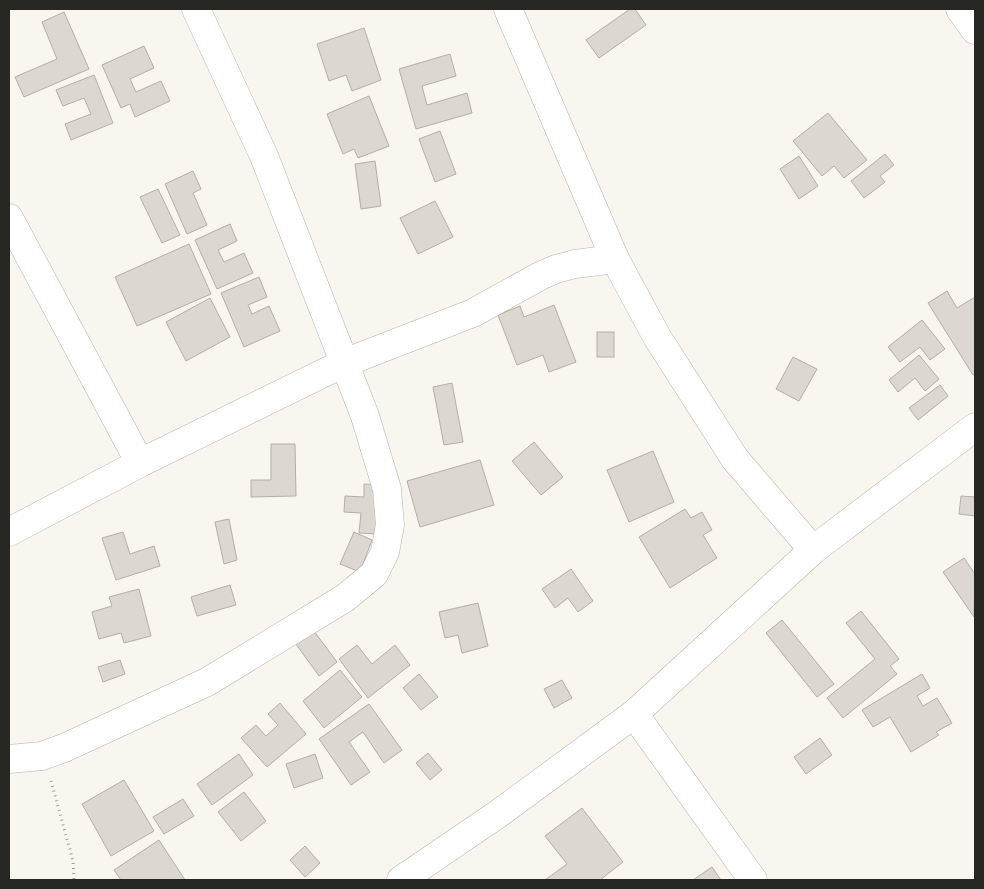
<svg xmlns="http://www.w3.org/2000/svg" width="984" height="889" viewBox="0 0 984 889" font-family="'Sofia Sans Condensed',sans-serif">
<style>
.building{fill:#ddd7d1;stroke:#b3aea8}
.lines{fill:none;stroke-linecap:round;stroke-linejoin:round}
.street-casing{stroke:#b5b3ac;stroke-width:29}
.path{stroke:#a2a19b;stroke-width:3;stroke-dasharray:1 4;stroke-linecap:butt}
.street{stroke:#fff;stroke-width:28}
</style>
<rect width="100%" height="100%" fill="#f8f6ee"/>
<g class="building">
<polygon points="630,9 635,9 646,25 599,58 586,40"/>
<polygon points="64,12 89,69 24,97 15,77 57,59 42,22"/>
<polygon points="364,28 381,80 352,91 346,75 329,81 317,44"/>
<polygon points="144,46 154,68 130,79 136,92 161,81 170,101 135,117 130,104 121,108 102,65"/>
<polygon points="450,54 456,76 422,86 427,105 467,93 472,113 416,129 399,69"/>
<polygon points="94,75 113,123 71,140 65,124 91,114 84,98 63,106 56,90"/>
<polygon points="369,96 389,146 358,158 354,149 343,154 327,114"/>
<polygon points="828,113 867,160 844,178 834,166 822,176 793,141"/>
<polygon points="440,131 456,174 435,182 419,139"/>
<polygon points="885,154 894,165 880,176 885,182 864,198 851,181"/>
<polygon points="799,156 818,186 799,199 780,169"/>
<polygon points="375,161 381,206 361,209 355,164"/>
<polygon points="193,171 201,189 193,193 207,225 187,234 165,184"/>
<polygon points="158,189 180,235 162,243 140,197"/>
<polygon points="435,201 453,237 418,254 400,218"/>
<polygon points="230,224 237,241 218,250 224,262 244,253 253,273 217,289 195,240"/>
<polygon points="189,244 211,294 137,326 115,277"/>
<polygon points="259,277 267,297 248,305 252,314 269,306 280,331 244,347 221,293"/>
<polygon points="947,291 957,308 975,297 975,374 973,375 928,303"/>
<polygon points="210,298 230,337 186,361 166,322"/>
<polygon points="554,305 576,362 549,372 543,355 517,365 498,315 520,306 524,317"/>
<polygon points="922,320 945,349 930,360 920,347 900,362 888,347"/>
<rect x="597" y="332" width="17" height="25"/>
<polygon points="919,355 939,379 925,391 915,378 898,392 889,380"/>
<polygon points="793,357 817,369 799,401 776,389"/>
<polygon points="452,383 463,442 444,445 433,387"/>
<polygon points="940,385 948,396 918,420 909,408"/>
<polygon points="534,442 563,477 541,495 512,461"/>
<polygon points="271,444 295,444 296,496 251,497 251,480 271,480"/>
<polygon points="653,451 674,502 629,522 607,470"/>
<polygon points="480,460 494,505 420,527 407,481"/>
<polygon points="364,484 381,485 378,534 359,533 361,513 344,512 345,496 364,497"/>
<polygon points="961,496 975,497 975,516 959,514"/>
<polygon points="685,509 691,518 702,512 712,530 703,535 717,558 670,588 639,537"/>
<polygon points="229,519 237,560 224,564 215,522"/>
<polygon points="123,532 130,554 154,546 160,566 116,580 102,538"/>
<polygon points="354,532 372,540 360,572 340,564"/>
<polygon points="964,558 975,574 974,617 943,572"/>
<polygon points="571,569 593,601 578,612 568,598 555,608 542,589"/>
<polygon points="230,585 236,605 197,616 191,597"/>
<polygon points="139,589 151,636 124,643 121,633 99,639 92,612 112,606 109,597"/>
<polygon points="478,603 488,646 462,653 458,635 445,638 439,612"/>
<polygon points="861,611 899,659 890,666 897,674 843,718 827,698 875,659 846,623"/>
<polygon points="782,620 834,684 817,697 766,633"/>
<polygon points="311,627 337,662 319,676 293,640"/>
<polygon points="357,645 372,664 395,645 410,665 368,698 339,659"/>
<polygon points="120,660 125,674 103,682 98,667"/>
<polygon points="340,670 362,697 324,728 303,701"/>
<polygon points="419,674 438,697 421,710 403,688"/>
<polygon points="922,674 930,688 917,696 923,706 937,698 952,723 936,732 939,735 911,752 890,717 873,727 862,710"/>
<polygon points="562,680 572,698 554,708 544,689"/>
<polygon points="280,703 306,734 267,767 241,738 256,725 266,736 278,725 268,714"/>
<polygon points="369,704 402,750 384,763 363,732 349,742 370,772 351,785 319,739"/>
<polygon points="820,738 832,755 806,774 794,757"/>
<polygon points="428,753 442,770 430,780 416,763"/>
<polygon points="239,754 253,775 212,805 197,784"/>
<polygon points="315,754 323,778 294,788 286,764"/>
<polygon points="124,780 154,831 111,856 82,804"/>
<polygon points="244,792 266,821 241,841 218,812"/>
<polygon points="183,799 194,816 164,834 153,817"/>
<polygon points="582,808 623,862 600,880 545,880 567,864 545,836"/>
<polygon points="159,840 185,880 121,880 114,870"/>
<polygon points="305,846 320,863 305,877 290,860"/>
<polygon points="712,867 721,880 693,880"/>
</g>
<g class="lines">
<defs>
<g id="street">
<polyline points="508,9 615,259 657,337 735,459 813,550"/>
<polyline points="960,9 975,30"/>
<polyline points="9,218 140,463"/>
<polyline points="9,532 140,463 344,363 473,313 540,276 556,269 575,264 615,259"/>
<polyline points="634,714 753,880"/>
<polyline points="9,759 42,756 64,748 207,682 345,598 374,574 385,552 390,525 387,489 365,416 264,156 196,9"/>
<polyline points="401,880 498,814 634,714 813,550 975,427"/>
</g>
</defs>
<use href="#street" class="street-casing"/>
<polyline class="path" points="51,781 73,861 74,880"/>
<use href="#street" class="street"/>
</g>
<rect width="984" height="889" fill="none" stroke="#272724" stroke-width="20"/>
</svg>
